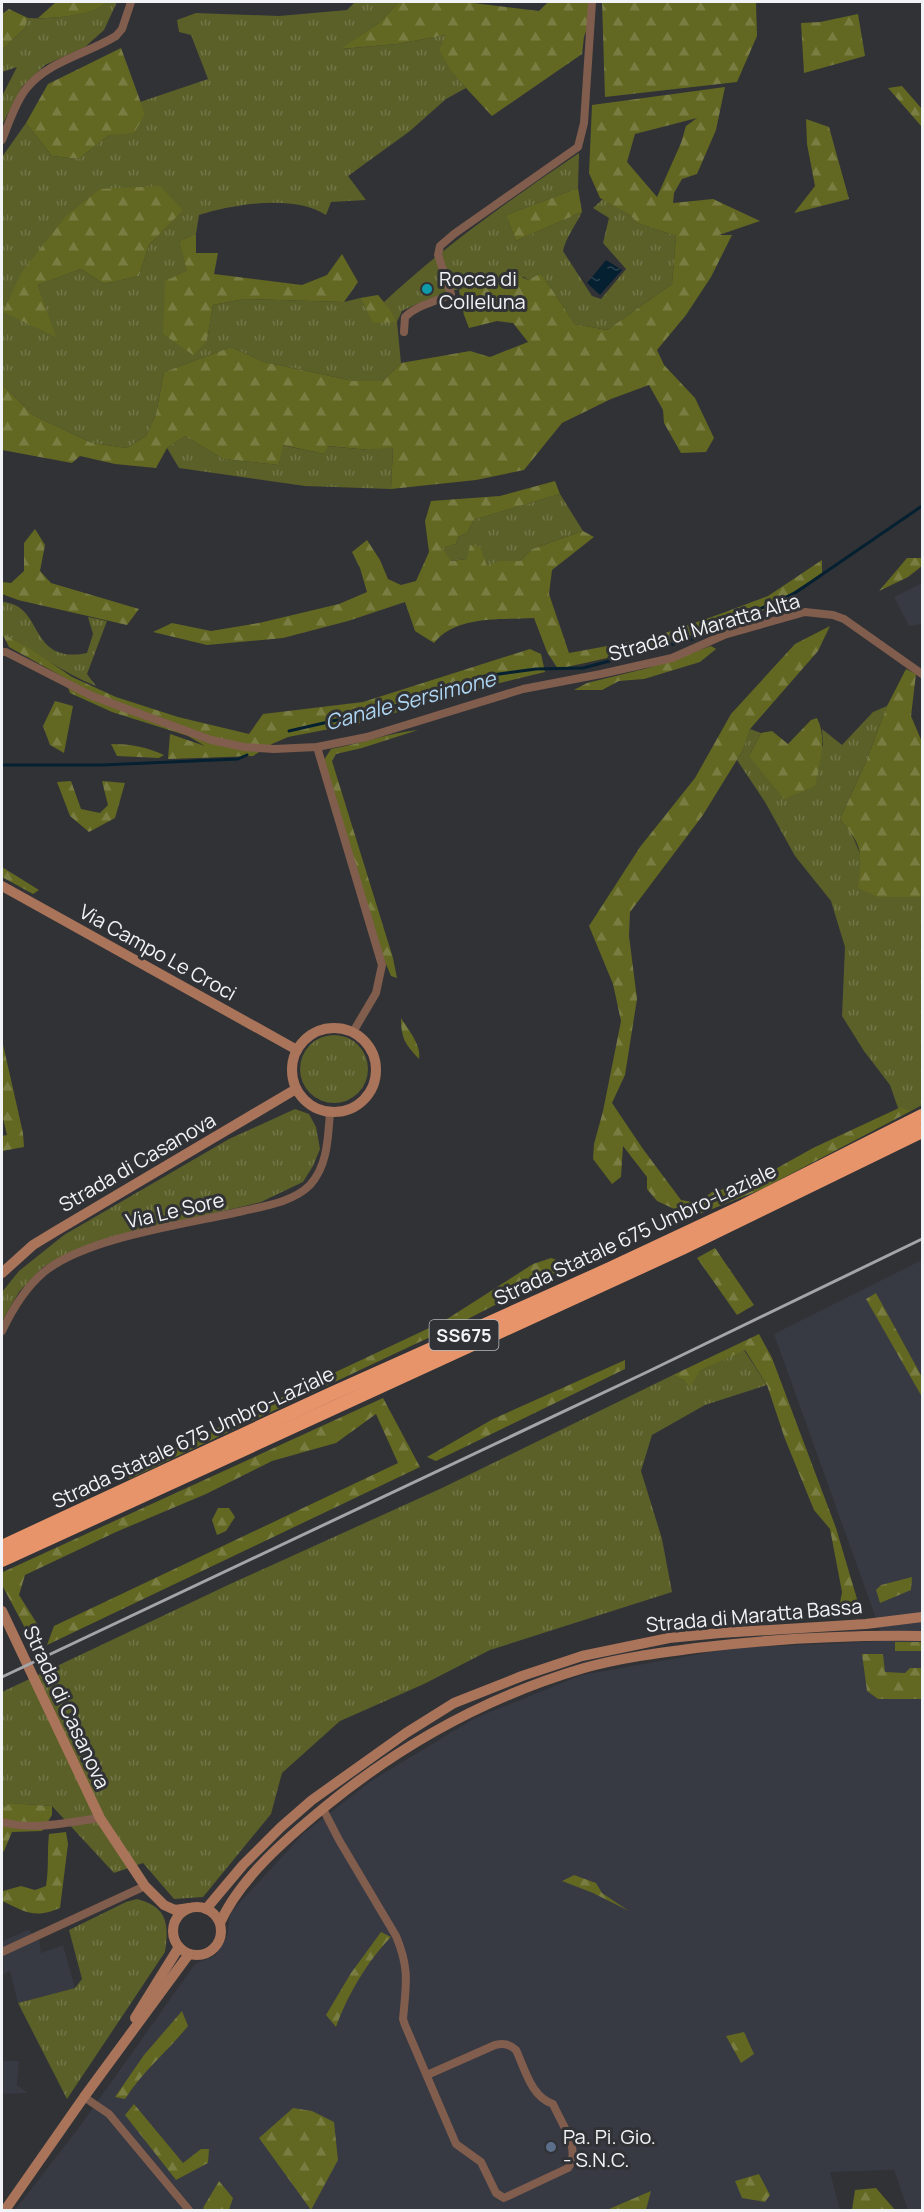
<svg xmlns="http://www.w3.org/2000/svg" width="924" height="2212" viewBox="0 0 924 2212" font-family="Manrope,sans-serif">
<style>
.built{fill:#373943}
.grass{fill:url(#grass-tufts);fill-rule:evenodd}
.forest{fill:url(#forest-firs);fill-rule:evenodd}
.water{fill:url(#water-ripples)}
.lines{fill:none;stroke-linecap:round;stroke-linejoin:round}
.stream{stroke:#052031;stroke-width:3}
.street{stroke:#805d4d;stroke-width:8}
.secondary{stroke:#aa745a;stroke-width:10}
.highway{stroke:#e8946b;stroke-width:14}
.rail{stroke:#a4a5a9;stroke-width:3}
.culture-dot{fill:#0f9aa8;stroke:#313236;stroke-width:2}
.service-dot{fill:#5c6f8a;stroke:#313236;stroke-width:2}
.labels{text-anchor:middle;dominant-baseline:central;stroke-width:6;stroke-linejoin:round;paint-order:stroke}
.shield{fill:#313236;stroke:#b8b9bc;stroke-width:1.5}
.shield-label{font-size:18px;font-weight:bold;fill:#f2f3f6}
.poi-label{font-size:20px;fill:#f2f3f6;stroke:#313236;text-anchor:start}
.street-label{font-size:20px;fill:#f2f3f6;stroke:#313236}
.water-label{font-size:21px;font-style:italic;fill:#aed6f3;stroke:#313236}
</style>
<defs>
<pattern id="grass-tufts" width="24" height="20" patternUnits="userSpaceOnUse" patternTransform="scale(1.5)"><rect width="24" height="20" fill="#5b5f28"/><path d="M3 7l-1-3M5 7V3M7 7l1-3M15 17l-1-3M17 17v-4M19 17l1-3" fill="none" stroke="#737648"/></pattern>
<pattern id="forest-firs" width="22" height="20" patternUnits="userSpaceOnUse" patternTransform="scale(1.5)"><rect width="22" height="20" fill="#626721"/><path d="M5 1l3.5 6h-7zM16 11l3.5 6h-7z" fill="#797d42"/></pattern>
<pattern id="water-ripples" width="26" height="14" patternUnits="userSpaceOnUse" patternTransform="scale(1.5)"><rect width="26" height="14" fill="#052031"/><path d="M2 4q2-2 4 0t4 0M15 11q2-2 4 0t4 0" fill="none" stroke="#2a414f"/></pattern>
</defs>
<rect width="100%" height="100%" fill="#313236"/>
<g class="built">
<polygon points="922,583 922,624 909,626 894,597"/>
<polygon points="922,1260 922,2210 908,2210 894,2170 830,2172 840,2210 15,2210 80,2126 195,1964 216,1955 227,1937 230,1913 303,1834 371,1781 475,1718 582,1675 733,1648 884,1641 774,1334"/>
<polygon points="28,1930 39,1939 41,1953 63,1945 75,1988 18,2003 10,1971 2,1975 2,1941"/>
<polygon points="2,2061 19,2061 17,2085 28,2093 2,2094"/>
</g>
<g class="grass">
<path d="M107,2H117L104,30L85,47L45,65L22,87L2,125V96L17,67L2,72V50L25,28L28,18C51,19 88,17 107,2Z"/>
<path d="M355,2H399L379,23L341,49L397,44L446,35L453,74L466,88L446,99L410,131L348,176L366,200L331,202L326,215C294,194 234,204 199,215L196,234L179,241L207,341L213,305L244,299L344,302L360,298L373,322H397L384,302C444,246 511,199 579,153L578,188L506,215L516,241L582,212C576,225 566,237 563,251L592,296L601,299L626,269L603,243L609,218L593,208L603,199L630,215L637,223L676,236L672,284L607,330L575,324L541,273L528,280L524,277C476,283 446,290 402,311L397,322L401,363L383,381H354L264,362L231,347L164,372L156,414L146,436L127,448L92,443L33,415L2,384V157L26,123L52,156L79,159L109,135L145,114L140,102L208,79L191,35L179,32L177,20L196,13L279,16L347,10ZM182,210L149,245L139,276L104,284L81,269L38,285L55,336L21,273Z"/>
<polygon points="185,436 223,459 279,465 282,445 324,454 327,446 370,450 393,446 391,489 305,486 179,468 167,448"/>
<polygon points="560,494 583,531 532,549 520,561 499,561 487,567 467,559 450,561 441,548 456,544 458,537 467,533 474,520"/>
<path d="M2,602C45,604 27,665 87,653L93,634L88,617L107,621L87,674L96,686C63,673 34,651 2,633Z"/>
<polygon points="887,706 866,762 840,819 851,832 878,897 922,897 922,1105 911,1111 898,1108 890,1085 864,1051 842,1016 845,947 831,901 795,856 765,802 737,760 743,750 750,729 761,733 749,756 823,746 822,729 842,745 873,712"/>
<circle cx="334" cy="1069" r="34"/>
<polygon points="295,1109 309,1114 316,1127 320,1149 313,1166 303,1182 261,1202 92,1243 43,1267 19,1292 2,1321 2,1292 19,1271 64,1235 229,1139"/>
<polygon points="744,1350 767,1385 705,1405 652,1435 641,1471 662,1539 672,1592 490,1650 424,1684 340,1721 282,1773 271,1814 203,1897 174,1899 143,1863 114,1873 52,1806 10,1803 2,1809 2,1692 228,1585 442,1488 673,1375 685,1381 700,1371"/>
<path d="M137,1899C168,1907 169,1924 165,1952L67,2099L18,2003L75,1988L82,1979L69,1930L126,1902Z"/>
</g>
<g class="forest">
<path d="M56,2H107C90,16 59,18 38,18Z"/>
<polygon points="399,2 465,2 539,11 548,2 587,2 594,8 584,37 582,54 492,116 453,74 439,50 446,35 397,44 340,49 379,23"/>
<polygon points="602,2 756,2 757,36 737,82 605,97"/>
<polygon points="9,9 28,18 25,28 2,50 2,14"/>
<polygon points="858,14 865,56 804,73 801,23 820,22"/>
<polygon points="121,48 145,114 134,133 109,135 79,159 52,156 26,123 48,84"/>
<polygon points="902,86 922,109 922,127 888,88"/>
<path d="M725,87L716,130L697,174L682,179L674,193L673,203L713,199L760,221L719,235H732L711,277L686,315L657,350L664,365L695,398L714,438L706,452L681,453L664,423L663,410L649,385L611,399L562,423L524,470L476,480L391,489L393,447L370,450L328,446L324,454L283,445L279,465L223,459L185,436L167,448L156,468L115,464L80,456L72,463L2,450V384L33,415L92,443L127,448L146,436L156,414L164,372L231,347L264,362L354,381H383L401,363L470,351L490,357L528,342L513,323L497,321L469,328L464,315L459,290L469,285L515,274L528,280L541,273L575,324L607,330L672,284L676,236L637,223L630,215L600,198L589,173L592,105ZM697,118L686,126L681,143L657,197L627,162L635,134Z"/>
<polygon points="806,119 829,127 849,199 794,213 815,186 807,144"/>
<polygon points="160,186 183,210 149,245 139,276 104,284 81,269 38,285 56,337 3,312 21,273 66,216 100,189"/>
<polygon points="578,188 582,212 516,241 506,215"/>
<polygon points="196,234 196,253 218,253 214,274 302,285 327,275 342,254 358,282 344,302 244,299 213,305 207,341 193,355 163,334 165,281 187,271 179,241"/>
<polygon points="378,295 389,308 397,322 373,323 360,298"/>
<path d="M555,481L560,494L474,520L467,533L458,537L456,544L442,548L451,561L467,559L470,545L480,547L487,566L499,561H520L532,549L583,531L594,537L552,570L549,594L569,653L651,638L720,614L768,596L822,560V574L757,614L652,648L558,669L547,652L534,618C502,620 456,615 434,643L415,631L405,602L348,621L283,638L207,645L153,632L172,623L211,631L259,623L339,604L367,592L360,568L352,552L367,540L380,560L388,579L401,585L416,581L429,552L425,521L431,501L500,496Z"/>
<polygon points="35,529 45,545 40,571 51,583 139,609 127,625 18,600 2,594 2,582 11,583 24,571 24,543"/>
<polygon points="907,558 922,558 922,566 908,577 879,591"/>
<polygon points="830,626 818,651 750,729 743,750 703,815 630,912 629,936 637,999 625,1075 612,1103 643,1149 681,1200 698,1203 712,1192 752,1182 813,1148 901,1107 911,1111 760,1190 697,1215 685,1214 657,1201 647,1189 647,1177 623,1146 621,1177 612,1184 593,1159 594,1144 603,1111 621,1021 613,984 589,926 640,847 695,778 731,714 795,644"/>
<polygon points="2,633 32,650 72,677 116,697 178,717 249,734 263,714 363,702 530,649 541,654 545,672 459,693 366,722 288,737 272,744 253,756 168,759 170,734 205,746 188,736 112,712 70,693 65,678 9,647"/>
<polygon points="711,646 716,649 700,662 644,679 619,681 602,690 574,690 587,683 648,668"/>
<path d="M906,669L916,674L911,716L922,742V897H878L858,888C862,853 864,847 840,819L866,762L887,706Z"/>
<polygon points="55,701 73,706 64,753 50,745 43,726"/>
<path d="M817,718C828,740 819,763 815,786L784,799L749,756L761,733L772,731L788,744L811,720Z"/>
<path d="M418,730L362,748L336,754L332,761L393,958L397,978L391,976L383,957L324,760L331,749C361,744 388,733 418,730Z"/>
<path d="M111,744C130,744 147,747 164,755L159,758L117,756Z"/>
<polygon points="71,781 81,809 100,813 108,805 102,781 125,783 115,818 89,832 70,816 57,782"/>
<polygon points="2,867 39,890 33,894 2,877"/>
<path d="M401,1018C408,1029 422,1046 419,1059C405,1044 401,1038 401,1018Z"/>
<polygon points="2,1040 23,1133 24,1147 2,1151 2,1136 7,1135 2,1114"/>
<polygon points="715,1248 754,1305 737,1315 697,1258"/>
<polygon points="551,1258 572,1265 462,1322 129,1479 128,1470 444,1321 533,1264"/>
<polygon points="876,1293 922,1377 922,1397 866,1299"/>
<path d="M759,1334L772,1358L836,1528L860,1609C847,1613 834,1615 822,1610L840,1603L842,1592L830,1529L814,1510L785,1439L767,1385L745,1350L700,1371L690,1387L685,1381L673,1375Z"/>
<polygon points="625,1360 625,1369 436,1461 427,1457 493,1419"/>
<polygon points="383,1398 420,1467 47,1645 54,1626 398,1463 376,1414 336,1443 272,1461 206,1494 116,1532 25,1575 19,1595 41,1630 33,1643 2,1585 3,1572"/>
<polygon points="218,1508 229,1508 235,1517 226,1531 217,1535 212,1520"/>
<polygon points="912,1577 911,1590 880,1603 876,1590 881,1585"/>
<rect x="895" y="1642" width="27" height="9"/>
<polygon points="862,1654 883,1654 885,1672 905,1673 910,1668 922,1668 922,1699 878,1699 867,1691"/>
<polygon points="10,1803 52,1806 52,1815 42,1831 12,1832 4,1851 2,1852 2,1809"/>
<path d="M66,1832L68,1844L60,1908C34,1919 26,1912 2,1901L3,1891L21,1886L35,1890L46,1886C49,1869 47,1852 49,1834Z"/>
<polygon points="574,1875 596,1883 602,1893 629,1911 593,1893 562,1881"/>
<path d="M381,1932L391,1937C368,1960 347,1996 336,2027L326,2015L351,1973Z"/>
<path d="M182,2011L188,2026C168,2051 142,2072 125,2099L115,2097L144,2055Z"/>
<polygon points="744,2032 754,2054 741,2063 726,2036"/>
<polygon points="134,2104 183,2163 201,2149 209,2149 208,2163 176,2180 125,2115"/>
<polygon points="293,2108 312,2111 334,2122 338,2160 311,2210 259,2138"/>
<polygon points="759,2174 770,2195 765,2202 742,2198 735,2181"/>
<polygon points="219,2181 233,2198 229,2210 205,2210 203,2208"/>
<polygon points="876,2188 895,2210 852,2210 855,2190"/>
<polygon points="651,2191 646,2210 610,2210 609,2209"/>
</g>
<polygon class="water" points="606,260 622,270 600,295 587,283"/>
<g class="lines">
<g class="stream">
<polyline points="289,731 389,708 437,694 485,676 536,669 583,668 696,638 795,593 922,506"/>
<polyline points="2,765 102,765 238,759 247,755"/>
</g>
<g class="street">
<path d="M2,140C9,123 15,103 26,89C48,61 87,54 116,36L122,29L131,2"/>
<path d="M404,332L405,317C417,305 435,302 451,294L438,255L440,246L454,234L578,147L584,123L592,2"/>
<polyline points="2,652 6,652 92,696 211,740 244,747 274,749 317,747 367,737 523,689 601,674 672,658 724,635 805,612 833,615 844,619 922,674"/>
<polyline points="317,747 382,965 376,993 353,1032"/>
<path d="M2,1331C12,1310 25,1288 44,1272C87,1237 187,1224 243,1211C265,1206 293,1202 310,1185C328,1165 328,1137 330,1112"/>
<path d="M323,1809L339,1840L396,1936C410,1969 406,1985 403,2019L405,2025L456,2144L481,2162L496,2193L504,2198L568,2168C582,2150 561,2123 553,2104C531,2097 525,2069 516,2050C509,2044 504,2043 495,2045L427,2075"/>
<path d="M2,1822C34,1831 68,1822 100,1818"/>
<polyline points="2,1952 145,1886"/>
<polyline points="84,2097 109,2114 189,2210"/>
</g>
<g class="secondary">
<polyline points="2,886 297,1050"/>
<circle cx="334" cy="1070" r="42"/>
<polyline points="2,1273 33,1245 56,1231 296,1089"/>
<polyline points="2,1611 100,1818 145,1886 164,1905 175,1910 189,1908"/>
<circle cx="197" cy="1931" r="24"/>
<polyline points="206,1909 243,1865 281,1827 312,1800 406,1733 454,1703 522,1676 582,1656 669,1638 720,1633 866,1624 922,1617"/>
<path d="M220,1923C240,1878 287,1838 326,1806C402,1744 489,1696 584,1668C620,1658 658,1653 696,1648C771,1639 847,1635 922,1636"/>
<polyline points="135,2018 179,1947"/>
<polyline points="5,2210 84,2097 189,1954"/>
</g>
<g class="highway">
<polyline points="2,1547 331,1394 610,1269 744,1206 922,1116"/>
<polyline points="2,1560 682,1248 922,1131"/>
</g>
<polyline class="rail" points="2,1677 645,1373 922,1239"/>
</g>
<circle class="culture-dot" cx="427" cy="289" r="6"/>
<circle class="service-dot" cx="551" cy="2147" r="6"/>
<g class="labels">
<rect class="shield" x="429.5" y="1320" width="69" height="30" rx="4.5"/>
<g class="shield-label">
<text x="464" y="1335">SS675</text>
</g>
<g class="poi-label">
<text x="439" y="278">Rocca di<tspan x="439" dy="23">Colleluna</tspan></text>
<text x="563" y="2136">Pa. Pi. Gio.<tspan x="563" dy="23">- S.N.C.</tspan></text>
</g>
<g class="street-label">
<text transform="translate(704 627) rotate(-16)">Strada di Maratta Alta</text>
<text transform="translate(158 952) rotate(29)">Via Campo Le Croci</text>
<text transform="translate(137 1162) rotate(-30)">Strada di Casanova</text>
<text transform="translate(175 1210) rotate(-13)">Via Le Sore</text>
<text transform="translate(635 1234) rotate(-25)">Strada Statale 675 Umbro-Laziale</text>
<text transform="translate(193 1437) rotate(-25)">Strada Statale 675 Umbro-Laziale</text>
<text transform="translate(754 1615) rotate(-5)">Strada di Maratta Bassa</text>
<text transform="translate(67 1707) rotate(65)">Strada di Casanova</text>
</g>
<g class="water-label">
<text transform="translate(410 700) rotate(-15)">Canale Sersimone</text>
</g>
</g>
<rect width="924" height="2212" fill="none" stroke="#f2f3f6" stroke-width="6"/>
</svg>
